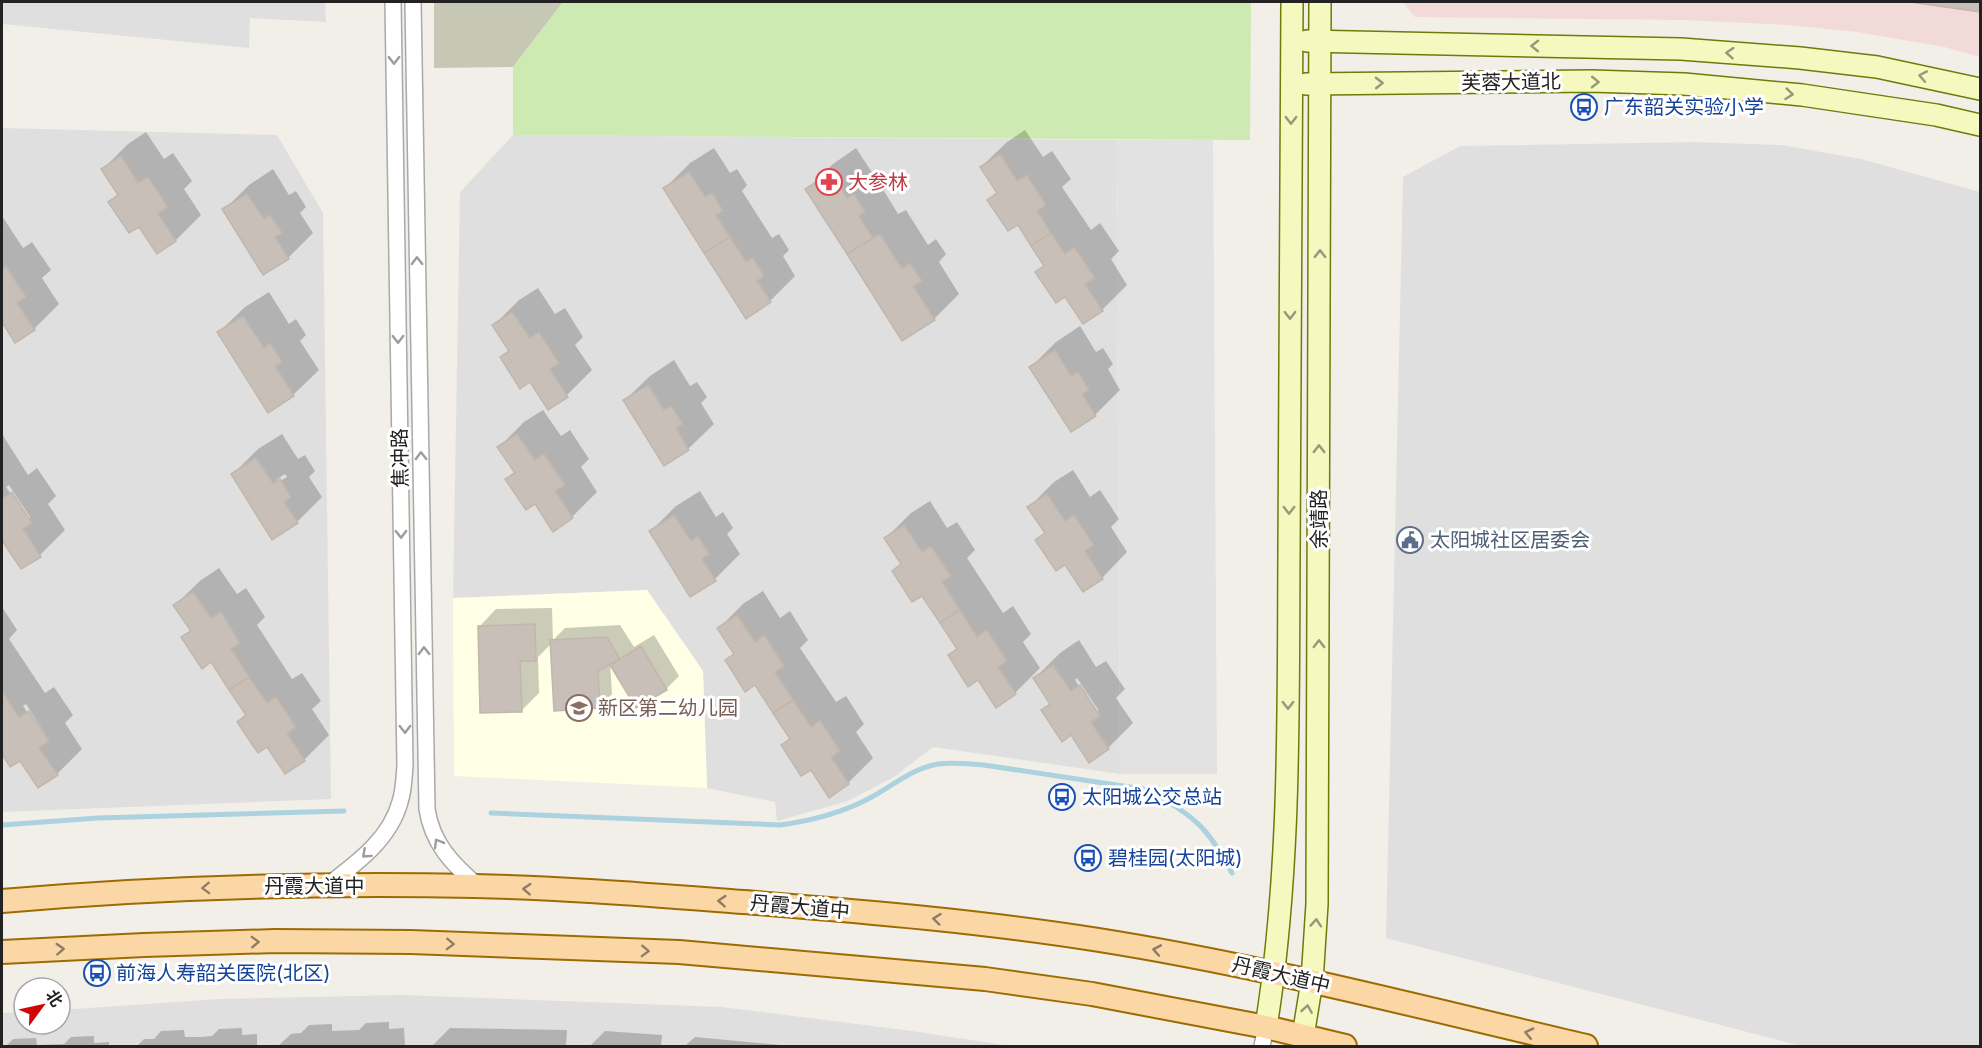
<svg xmlns="http://www.w3.org/2000/svg" width="1982" height="1048" viewBox="0 0 1982 1048" font-family="Inter,'Noto Sans SC',sans-serif">
<style>
.residential{fill:#e0dfdf}
.commercial{fill:#f2dad9}
.education{fill:#feffe5}
.construction{fill:#c6c7b4}
.grass{fill:#cceab1}
.parking{fill:#e2e2e2}
.shadow{fill:#0003;fill-rule:evenodd}
.lines{fill:none;stroke-linecap:round;stroke-linejoin:round}
.stream{stroke:#abd2de;stroke-width:5}
.building{fill:#c7bfb8;stroke:#c3b6ab;stroke-width:1.5}
.street-casing{stroke:#a9a9a9;stroke-width:18}
.secondary-casing{stroke:#6d7b07;stroke-width:24}
.primary-casing{stroke:#9d6b03;stroke-width:26}
.street{stroke:#fff;stroke-width:15}
.secondary{stroke:#f5f9c0;stroke-width:21}
.primary{stroke:#fad7a5;stroke-width:22}
.oneway{stroke:#969879}
.oneway2{stroke:#9c9c9c}
.oneway3{stroke:#8e7c64}
.labels{text-anchor:middle;dominant-baseline:central;stroke-width:6;stroke-linejoin:round;paint-order:stroke}
.street-label{font-size:20px;fill:#222;stroke:#fff}
.transit-label{font-size:20px;fill:#164399;stroke:#fff;text-anchor:start}
.health-label{font-size:20px;fill:#be3a42;stroke:#fff;text-anchor:start}
.service-label{font-size:20px;fill:#4e5e75;stroke:#fff;text-anchor:start}
.education-label{font-size:20px;fill:#785e54;stroke:#fff;text-anchor:start}
</style>
<rect width="100%" height="100%" fill="#f2efe9"/>
<g class="residential">
<polygon points="2,2 325,2 326,22 250,18 249,48 2,24"/>
<polygon points="2,128 277,135 323,213 331,799 2,812"/>
<polygon points="513,135 1116,140 1120,774 933,747 894,777 848,801 777,821 775,802 707,788 703,671 647,590 453,598 460,192"/>
<polygon points="1695,142 1781,145 1861,159 1980,192 1980,1046 1801,1046 1386,938 1403,177 1460,146"/>
<polygon points="401,995 722,1007 912,1031 1011,1046 2,1046 2,1013 24,1012 24,1024 60,1024 60,1010 220,999"/>
</g>
<polygon class="commercial" points="1403,2 1980,2 1980,57 1944,47 1857,32 1788,25 1682,20 1415,17"/>
<polygon class="education" points="647,590 703,671 707,788 454,776 453,598"/>
<polygon class="construction" points="434,2 563,2 513,67 434,68"/>
<polygon class="grass" points="563,2 1251,2 1250,140 513,135 513,67"/>
<polygon class="parking" points="1116,140 1213,140 1217,774 1120,774"/>
<g class="shadow">
<polygon points="1920,2 1980,2 1980,11"/>
<polygon points="1025,130 1043,157 1052,151 1071,179 1062,187 1091,230 1100,223 1119,251 1111,259 1127,285 1102,310 1066,295 1037,272 1045,264 1018,223 989,200 997,192 981,167 1007,142"/>
<polygon points="146,132 164,159 173,153 192,181 184,189 201,215 176,240 157,252 139,225 110,202 119,194 103,169 128,144"/>
<polygon points="714,148 730,173 737,169 747,185 742,191 772,238 779,234 789,250 783,256 795,276 770,301 665,188 690,163"/>
<polygon points="856,148 873,174 880,170 890,186 884,191 898,214 906,210 928,245 936,239 946,254 939,262 959,294 934,319 903,339 807,189 833,164"/>
<polygon points="273,169 289,195 296,191 306,207 300,213 313,233 288,258 224,210 249,185"/>
<polygon points="2,216 23,248 32,242 51,270 42,278 59,304 34,329 16,341 2,319"/>
<polygon points="538,288 555,314 565,308 583,337 575,345 592,370 567,395 530,380 502,357 510,349 494,325 519,300"/>
<polygon points="269,292 289,324 296,319 306,335 300,341 319,370 293,395 219,332 245,307"/>
<polygon points="1080,326 1096,352 1103,348 1113,364 1108,369 1120,390 1095,415 1031,367 1056,342"/>
<polygon points="674,360 690,386 697,382 707,397 701,403 714,424 688,449 664,464 624,401 650,376"/>
<polygon points="543,410 561,436 570,430 589,459 581,467 597,492 572,517 536,502 507,479 515,471 499,447 524,422"/>
<path d="M2,434L28,475L37,468L56,496L48,504L65,530L40,555L3,540L2,541ZM9,485L30,517L28,519L6,487Z"/>
<path d="M282,434L298,459L305,455L315,471L309,477L322,497L297,522L233,474L258,449ZM285,474L287,477L276,483V480Z"/>
<polygon points="1073,470 1090,497 1100,490 1119,519 1111,527 1127,552 1102,578 1084,590 1066,563 1037,540 1045,532 1029,507 1054,482"/>
<polygon points="700,491 716,517 723,512 733,528 727,534 740,554 715,579 651,531 676,506"/>
<polygon points="930,501 947,528 957,522 975,550 967,558 1003,613 1013,606 1031,634 1023,642 1040,668 1015,693 978,678 950,655 958,647 922,594 894,571 902,563 886,538 911,513"/>
<polygon points="219,568 237,594 246,588 265,617 257,625 292,679 302,673 321,701 312,709 329,735 304,760 286,772 268,745 239,722 247,714 212,660 183,638 191,629 175,605 201,580"/>
<polygon points="763,591 780,618 790,611 808,640 800,648 836,702 846,696 864,724 856,732 873,758 848,783 811,768 782,745 791,737 755,683 727,661 735,652 719,628 744,603"/>
<path d="M2,607L17,630L9,639L45,693L54,687L73,715L65,723L82,749L57,774L20,759L10,765L2,752ZM26,704L47,737H44L23,706Z"/>
<polygon points="552,608 553,640 565,628 620,625 634,647 654,635 679,676 666,689 637,706 610,662 612,694 599,707 552,643 538,657 539,693 521,711 479,627 496,609"/>
<path d="M1079,640L1096,667L1106,661L1125,689L1116,698L1133,723L1108,748L1072,733L1043,710L1051,702L1035,678L1060,653ZM1077,678L1099,711H1096L1075,680Z"/>
<polygon points="389,1022 389,1029 404,1028 405,1046 278,1046 291,1034 301,1033 309,1025 332,1024 332,1031 359,1030 366,1023"/>
<polygon points="242,1028 242,1035 257,1034 257,1046 137,1046 144,1039 154,1039 161,1031 184,1030 185,1037 200,1037 212,1036 219,1029"/>
<polygon points="450,1028 567,1030 566,1046 432,1046"/>
<polygon points="605,1031 662,1035 661,1046 590,1046"/>
<polygon points="94,1036 94,1043 109,1042 109,1046 6,1046 13,1039 36,1038 37,1045 64,1044 71,1037"/>
<polygon points="695,1037 791,1046 685,1046"/>
</g>
<g class="lines">
<g class="stream">
<path d="M491,813L780,825C810,821 841,813 868,799C890,788 912,768 938,764C953,762 968,764 984,765L1143,789C1161,798 1181,808 1196,822C1211,835 1222,855 1232,873"/>
<polyline points="2,825 98,818 344,811"/>
</g>
</g>
<g class="building">
<polygon points="1910,2 1980,2 1980,12"/>
<polygon points="1000,154 1017,181 1027,175 1046,205 1037,211 1051,233 1031,246 1018,225 1008,231 987,200 997,193 980,167"/>
<polygon points="121,156 138,183 148,177 168,207 158,213 176,241 157,254 139,227 129,233 108,202 118,195 101,169"/>
<polygon points="689,172 705,197 712,193 723,211 716,215 730,237 704,253 663,188"/>
<polygon points="831,173 847,198 854,194 865,212 859,216 873,238 847,254 805,189"/>
<polygon points="247,194 264,219 270,215 282,233 275,237 289,259 263,275 222,209"/>
<polygon points="1051,233 1065,254 1074,247 1095,278 1085,284 1103,311 1083,324 1065,297 1056,303 1035,272 1044,266 1031,246"/>
<polygon points="880,234 902,269 910,263 922,281 913,286 935,320 902,341 847,254"/>
<polygon points="730,237 746,262 753,258 764,276 757,281 771,302 746,319 704,253"/>
<polygon points="6,266 26,297 17,303 35,330 15,343 2,322 2,269"/>
<polygon points="512,312 530,338 539,332 559,363 550,369 568,397 548,410 530,382 520,389 500,357 509,351 492,325"/>
<polygon points="243,316 264,348 270,343 282,362 275,366 294,396 268,413 217,332"/>
<polygon points="1055,350 1071,376 1078,372 1089,390 1082,394 1096,416 1071,432 1029,367"/>
<polygon points="648,385 664,410 671,406 683,424 676,428 689,450 664,466 623,400"/>
<polygon points="517,434 535,460 544,454 565,485 555,491 573,518 553,532 535,504 526,510 505,479 515,473 497,447"/>
<polygon points="256,458 273,483 280,479 291,497 284,502 298,523 272,540 231,474"/>
<polygon points="12,492 32,523 23,529 41,557 21,569 3,542 2,543 2,498 2,499"/>
<polygon points="1047,494 1065,521 1074,515 1094,545 1085,551 1103,579 1083,592 1065,565 1056,571 1035,540 1045,533 1027,507"/>
<polygon points="674,515 691,541 698,536 709,554 702,559 716,581 690,597 649,531"/>
<polygon points="904,525 922,552 931,546 951,576 942,582 960,610 940,623 922,596 912,602 892,571 901,564 884,538"/>
<polygon points="193,592 211,618 221,612 240,643 231,649 249,677 229,690 211,662 202,669 181,637 191,631 173,605"/>
<polygon points="960,610 977,637 987,630 1007,661 998,667 1016,694 996,708 978,680 968,687 948,655 957,649 940,623"/>
<polygon points="737,615 755,642 764,635 784,666 775,672 793,700 773,713 755,685 745,692 725,660 734,654 717,628"/>
<polygon points="535,624 536,661 520,661 522,712 480,713 478,626"/>
<polygon points="607,637 620,659 598,671 600,708 554,711 550,640"/>
<polygon points="641,646 667,690 636,708 610,665"/>
<polygon points="1053,665 1071,691 1080,685 1100,716 1091,722 1109,749 1089,763 1071,735 1062,742 1041,710 1050,704 1033,678"/>
<polygon points="249,677 267,703 276,697 296,727 287,733 305,761 285,774 267,747 258,753 237,722 246,715 229,690"/>
<polygon points="2,691 19,717 29,711 49,741 39,748 58,775 38,788 20,761 10,767 2,754"/>
<polygon points="793,700 811,727 820,720 840,751 831,757 849,784 829,798 811,770 801,776 781,745 790,739 773,713"/>
</g>
<g class="lines">
<defs>
<g id="street">
<path d="M413,2L427,809C432,843 452,864 478,886"/>
<path d="M328,885C357,863 390,839 400,802C404,790 404,777 405,765L393,2"/>
<polyline points="1262,1046 1266,1027"/>
</g>
<g id="secondary">
<polyline points="1307,41 1681,49 1800,58 1877,67 1980,89"/>
<polyline points="1306,84 1591,81 1684,84 1802,95 1936,115 1980,125"/>
<path d="M1266,1027C1291,870 1288,711 1289,553C1289,369 1290,185 1292,2"/>
<polyline points="1303,1036 1312,981 1317,904 1320,2"/>
</g>
<g id="primary">
<path d="M2,901C159,887 317,883 475,886C569,888 662,896 756,903C870,912 985,922 1099,940C1263,966 1424,1008 1586,1046"/>
<polyline points="2,952 144,945 275,941 411,942 679,952 985,979 1092,994 1266,1027 1345,1046"/>
</g>
</defs>
<use href="#street" class="street-casing"/>
<use href="#secondary" class="secondary-casing"/>
<use href="#primary" class="primary-casing"/>
<use href="#street" class="street"/>
<use href="#secondary" class="secondary"/>
<use href="#primary" class="primary"/>
</g>
<defs><path id="oneway-chevron" d="M-2-3.5L2.5 0L-2 3.5" fill="none" stroke-width="1.6" stroke-linecap="round" stroke-linejoin="round" transform="scale(1.5)"/></defs>
<g class="oneway">
<use href="#oneway-chevron" transform="translate(1535 46) rotate(-179)"/>
<use href="#oneway-chevron" transform="translate(1730 53) rotate(-176)"/>
<use href="#oneway-chevron" transform="translate(1923 76) rotate(-169)"/>
<use href="#oneway-chevron" transform="translate(1595 82) rotate(1)"/>
<use href="#oneway-chevron" transform="translate(1379 83) rotate(-1)"/>
<use href="#oneway-chevron" transform="translate(1789 94) rotate(6)"/>
<use href="#oneway-chevron" transform="translate(1291 120) rotate(90)"/>
<use href="#oneway-chevron" transform="translate(1320 254) rotate(-90)"/>
<use href="#oneway-chevron" transform="translate(1290 315) rotate(90)"/>
<use href="#oneway-chevron" transform="translate(1319 449) rotate(-90)"/>
<use href="#oneway-chevron" transform="translate(1289 510) rotate(90)"/>
<use href="#oneway-chevron" transform="translate(1319 644) rotate(-90)"/>
<use href="#oneway-chevron" transform="translate(1288 705) rotate(90)"/>
<use href="#oneway-chevron" transform="translate(1316 923) rotate(-86)"/>
<use href="#oneway-chevron" transform="translate(1307 1009) rotate(-81)"/>
</g>
<g class="oneway2">
<use href="#oneway-chevron" transform="translate(394 60) rotate(89)"/>
<use href="#oneway-chevron" transform="translate(417 261) rotate(-91)"/>
<use href="#oneway-chevron" transform="translate(398 339) rotate(89)"/>
<use href="#oneway-chevron" transform="translate(421 456) rotate(-91)"/>
<use href="#oneway-chevron" transform="translate(401 534) rotate(89)"/>
<use href="#oneway-chevron" transform="translate(424 651) rotate(-91)"/>
<use href="#oneway-chevron" transform="translate(405 729) rotate(89)"/>
<use href="#oneway-chevron" transform="translate(438 843) rotate(-120)"/>
<use href="#oneway-chevron" transform="translate(366 854) rotate(138)"/>
</g>
<g class="oneway3">
<use href="#oneway-chevron" transform="translate(206 888) rotate(178)"/>
<use href="#oneway-chevron" transform="translate(527 889) rotate(-177)"/>
<use href="#oneway-chevron" transform="translate(722 901) rotate(-176)"/>
<use href="#oneway-chevron" transform="translate(937 919) rotate(-174)"/>
<use href="#oneway-chevron" transform="translate(255 942) rotate(-2)"/>
<use href="#oneway-chevron" transform="translate(450 944) rotate(2)"/>
<use href="#oneway-chevron" transform="translate(60 949) rotate(-3)"/>
<use href="#oneway-chevron" transform="translate(1157 950) rotate(-170)"/>
<use href="#oneway-chevron" transform="translate(645 951) rotate(2)"/>
<use href="#oneway-chevron" transform="translate(1529 1033) rotate(-167)"/>
</g>
<defs>
<symbol id="bus-ring" viewBox="-11 -11 22 22"><circle r="9.5" fill="#fff" stroke="#1a4fb4" stroke-width="1.5"/><path d="M-5-6H5V4H4V6H2V4H-2V6H-4V4H-5ZM-3.5-4V0h7V-4ZM-3.5 1.2v1.5H-2V1.2ZM2 1.2v1.5H3.5V1.2Z" fill="#1a4fb4"/></symbol>
<symbol id="pharmacy-ring" viewBox="-11 -11 22 22"><circle r="9.5" fill="#fff" stroke="#e0444e" stroke-width="1.5"/><path d="M-2-6h4v4h4v4h-4v4h-4v-4h-4v-4h4Z" fill="#e0444e"/></symbol>
<symbol id="civic-ring" viewBox="-11 -11 22 22"><circle r="9.5" fill="#fff" stroke="#5c6f8a" stroke-width="1.5"/><path d="M-.6-6.5H3V-4.5H.6V-3L4-1V1h2V6H-6V1h2V-1L-.6-3ZM-1.2 2.5V6h2.4V2.5Z" fill="#5c6f8a"/></symbol>
<symbol id="school-ring" viewBox="-11 -11 22 22"><circle r="9.5" fill="#fff" stroke="#8d6e63" stroke-width="1.5"/><path d="M0-5L7-2L0 1L-7-2ZM-4 1L0 2.5L4 1V4Q0 6-4 4Z" fill="#8d6e63"/></symbol>
</defs>
<g fill-rule="evenodd">
<use href="#bus-ring" x="1569" y="92" width="30" height="30"/>
<use href="#pharmacy-ring" x="814" y="167" width="30" height="30"/>
<use href="#civic-ring" x="1395" y="525" width="30" height="30"/>
<use href="#school-ring" x="564" y="693" width="30" height="30"/>
<use href="#bus-ring" x="1047" y="782" width="30" height="30"/>
<use href="#bus-ring" x="1073" y="843" width="30" height="30"/>
<use href="#bus-ring" x="82" y="958" width="30" height="30"/>
</g>
<g class="labels">
<g class="street-label">
<text transform="translate(1511 82) rotate(-1)">芙蓉大道北</text>
<text transform="translate(400 458) rotate(-91)">焦冲路</text>
<text transform="translate(1319 519) rotate(-90)">余靖路</text>
<text x="314" y="886">丹霞大道中</text>
<text transform="translate(800 907) rotate(5)">丹霞大道中</text>
<text transform="translate(1281 975) rotate(13)">丹霞大道中</text>
</g>
<g class="transit-label">
<text x="1604" y="107">广东韶关实验小学</text>
<text x="1082" y="797">太阳城公交总站</text>
<text x="1108" y="858">碧桂园(太阳城)</text>
<text x="116" y="973">前海人寿韶关医院(北区)</text>
</g>
<g class="health-label">
<text x="848" y="182">大参林</text>
</g>
<g class="service-label">
<text x="1430" y="540">太阳城社区居委会</text>
</g>
<g class="education-label">
<text x="598" y="708">新区第二幼儿园</text>
</g>
</g>
<rect width="1982" height="1048" fill="none" stroke="#222222" stroke-width="6"/>
<g transform="translate(42 1006) rotate(57)"><circle r="28" fill="#ffffff" stroke="#a7a7a7" stroke-width="1.5"/>
<path d="M0-4.5L10 22L0 15L-10 22Z" fill="#d00604"/>
<text y="-9" font-size="16" font-weight="bold" text-anchor="middle" fill="#222222">北</text>
</g>
</svg>
